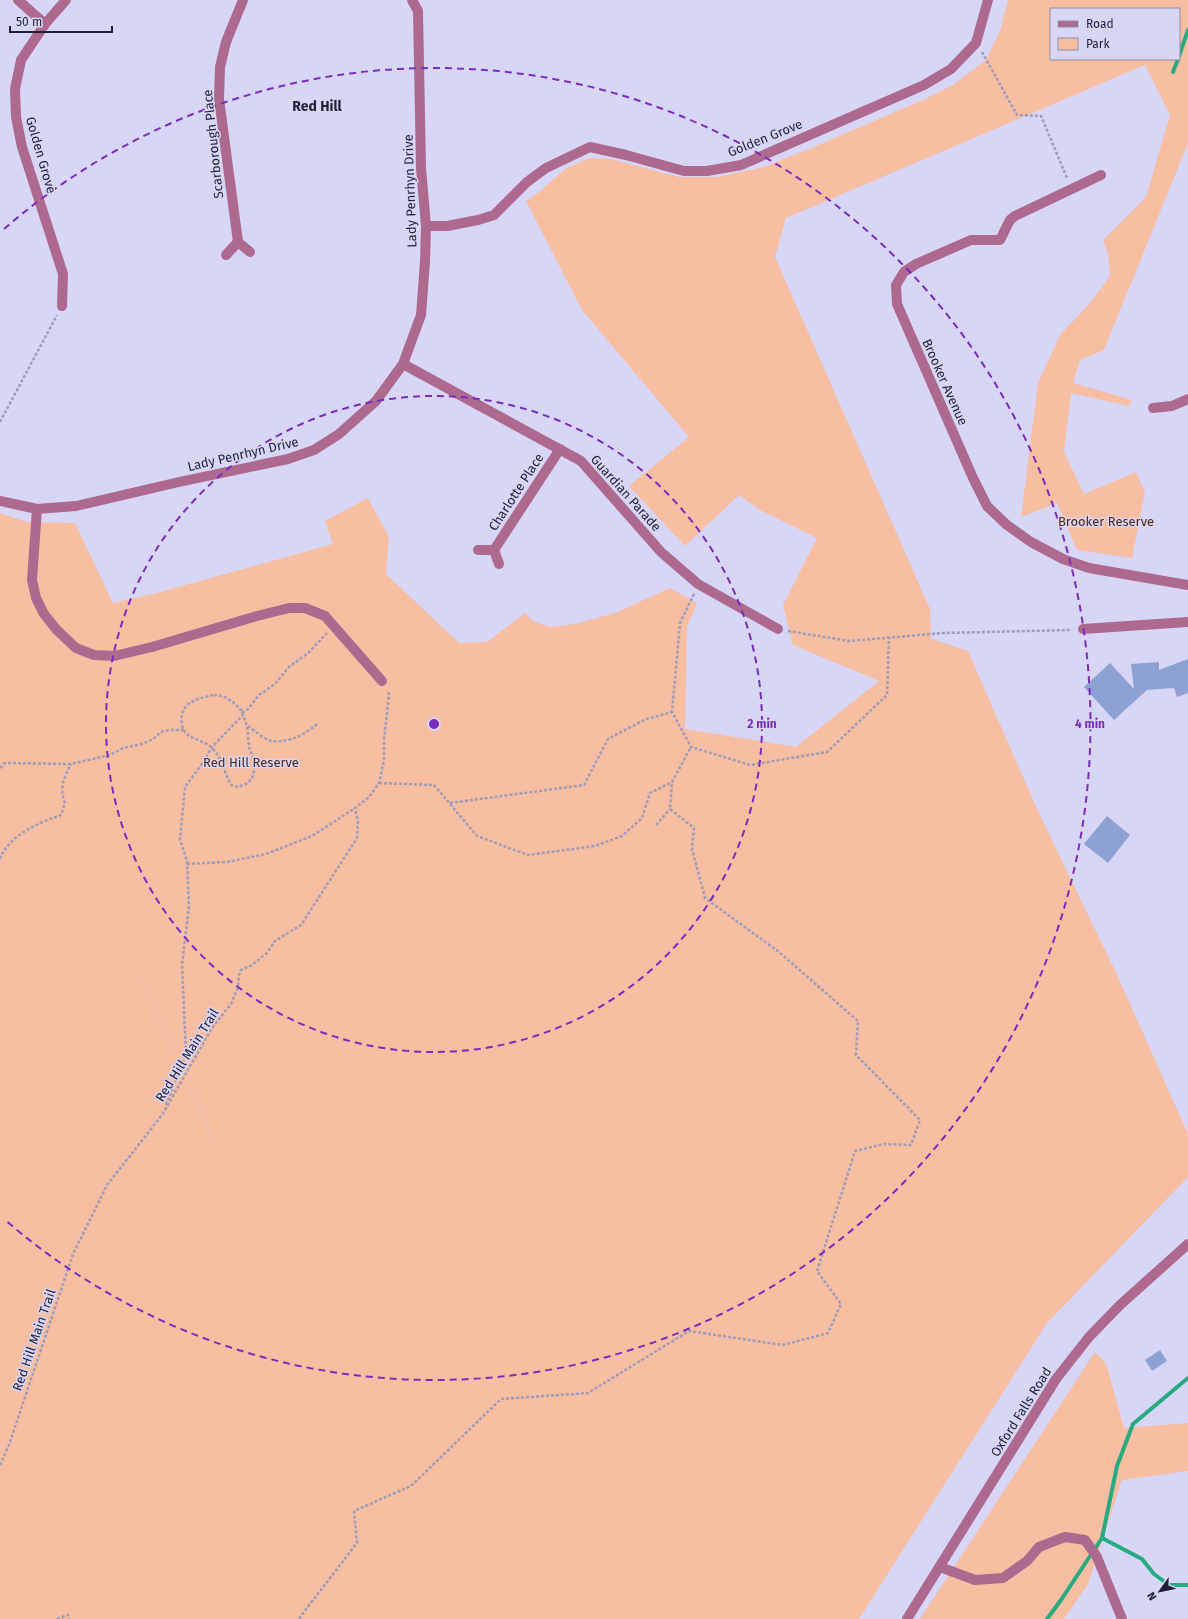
<svg xmlns="http://www.w3.org/2000/svg" width="1188" height="1619" viewBox="0 0 1188 1619" font-family="'Fira Sans',sans-serif">
<style>
.green{fill:#f7bea2;fill-rule:evenodd}
.lines{fill:none;stroke-linecap:round;stroke-linejoin:round}
.stream{stroke:#29ab82;stroke-width:4}
.building{fill:#8da2d3}
.path{stroke:#9d9cb9;stroke-width:2.5;stroke-dasharray:3 2;stroke-linecap:butt}
.minor{stroke:#ad6a8e;stroke-width:10}
.ring{fill:none;stroke:#7b2cbf;stroke-width:2;stroke-dasharray:7 5}
.labels{text-anchor:middle;dominant-baseline:central;stroke-width:3;stroke-linejoin:round;paint-order:stroke}
.street-label{font-size:13px;fill:#211f34;stroke:#d7d6f7}
.park-label{font-size:13px;fill:#53270f;stroke:#d7d6f7}
.neighbourhood-label{font-size:14px;font-weight:bold;fill:#211f34;stroke:#d7d6f7}
.centre{fill:#7b2cbf;stroke:#d7d6f7;stroke-width:2}
.ring-label{font-size:12px;text-anchor:middle;font-weight:bold;fill:#7b2cbf;stroke:#d7d6f7;stroke-width:3;stroke-linejoin:round;paint-order:stroke}
</style>
<rect width="100%" height="100%" fill="#d7d6f7"/>
<g class="green">
<path d="M1008,0H1188V143L1104,350L1080,360L1073,383L1132,400L1129,406L1071,393L1064,452L1084,494L1136,472L1145,492L1132,558L1077,550L1057,503L1021,517L1038,383L1060,335L1090,303L1110,276L1108,254L1103,240L1146,197L1170,115L1145,65L786,218L775,257L930,609L931,639L968,651L1037,809L1118,977L1188,1134V1177L1047,1323L859,1619H0V513L27,522L75,523L113,603L153,594L333,544L325,521L368,498L389,537L386,574L459,643L487,642L525,613L533,621L550,627L575,624L615,613L670,588L697,603L687,627L685,729L796,747L879,681L793,645L783,605L817,538L760,510L739,495L685,546L629,486L689,437L582,310L526,201L539,192L565,169L589,158L610,159L679,177H717L764,167L816,146L923,100L953,85L986,60L1000,31ZM1051,9H1179V59H1051ZM129,950L214,1141V1142Z"/>
<polygon points="1095,1352 1106,1363 1124,1428 1188,1423 1188,1471 1122,1480 1088,1584 1064,1619 920,1619"/>
</g>
<g class="lines">
<g class="stream">
<polyline points="1179,56 1188,30"/>
<polyline points="1173,72 1178,59"/>
<polyline points="1102,1538 1142,1559 1154,1574 1169,1585 1188,1585"/>
<polyline points="1047,1619 1061,1600 1102,1538 1117,1466 1133,1424 1188,1378"/>
</g>
</g>
<g class="building">
<polygon points="1188,659 1188,693 1177,697 1174,688 1147,690 1114,720 1084,687 1110,663 1134,689 1131,664 1159,662 1159,670"/>
<polygon points="1107,816 1130,835 1108,863 1084,844"/>
<polygon points="1160,1350 1167,1361 1152,1371 1145,1360"/>
</g>
<g class="lines">
<g class="path">
<polyline points="982,52 1017,115 1041,116 1067,178"/>
<polyline points="0,422 57,315"/>
<polyline points="694,594 680,623 672,712 691,747 750,765 827,752 887,695 889,638"/>
<polyline points="788,631 849,641 943,633 1072,630"/>
<path d="M214,695L223,696L233,702L241,710L247,726L249,747L255,761L253,776L248,783L238,787L231,785C224,773 223,759 213,749C205,740 191,740 184,731C182,727 181,720 182,715C185,700 201,698 214,695Z"/>
<polyline points="242,713 248,709 259,695 275,684 289,667 308,653 327,633"/>
<path d="M248,726C254,730 264,739 271,741C288,743 305,735 317,724"/>
<polyline points="0,768 5,763 71,764 110,755 123,748 142,744 153,739 161,732 169,730 184,730"/>
<polyline points="379,783 434,785 477,836 528,855 595,846 622,836 642,818 650,793 672,782 691,747"/>
<polyline points="450,803 584,785 608,739 646,719 672,712"/>
<polyline points="656,825 670,809"/>
<path d="M0,859C9,835 38,823 61,815L65,803C59,788 64,778 71,764"/>
<polyline points="187,864 227,862 266,854 312,836 355,808"/>
<polyline points="166,1105 186,1054 182,965 189,906 187,861 180,840 185,787 202,764 212,747 243,715"/>
<polyline points="0,1465 9,1445 73,1254 107,1185 162,1115 212,1028 231,1004 238,987 239,975 241,970 252,965 267,953 275,941 301,925 357,838 358,822 355,808 369,797 379,783 384,760 384,740 389,695 388,690"/>
<polyline points="57,1619 68,1615 69,1619"/>
<polyline points="300,1619 300,1617 357,1543 354,1511 411,1486 501,1399 588,1393 689,1331 783,1345 828,1333 841,1304 817,1271 855,1151 884,1144 911,1145 920,1120 856,1055 858,1021 779,952 705,898 692,849 694,828 670,809 672,782"/>
</g>
<g class="minor">
<polyline points="18,0 45,24"/>
<polyline points="243,0 226,42 220,67 219,99 238,242 250,252"/>
<polyline points="1101,175 1015,216 1010,220 1000,240 971,240 916,264 904,272 896,285 897,304 973,478 987,506 1007,525 1031,542 1063,559 1089,568 1188,585"/>
<polyline points="426,226 447,226 478,220 494,215 527,182 546,168 590,147 626,155 684,171 707,171 741,165 924,85 951,69 976,43 988,0"/>
<polyline points="226,255 238,242"/>
<polyline points="62,306 63,274 22,147 16,117 15,89 21,60 45,24 66,0"/>
<polyline points="403,364 581,461 661,552 698,584 778,629"/>
<polyline points="1153,408 1172,406 1188,399"/>
<polyline points="0,501 37,509 76,506 179,482 288,459 314,450 339,434 376,401 403,364 421,315 425,262 426,226 421,168 418,11 412,0"/>
<polyline points="37,509 32,580 36,598 44,614 56,629 76,648 94,655 114,656 152,647 257,616 289,608 305,608 325,616 382,681"/>
<polyline points="478,550 494,550"/>
<polyline points="499,564 494,550 560,449"/>
<polyline points="1083,629 1188,622"/>
<polyline points="940,1567 975,1580 1003,1578 1027,1561 1039,1547 1065,1537 1085,1540 1097,1557 1122,1619"/>
<polyline points="907,1619 1056,1379 1089,1337 1120,1305 1188,1244"/>
</g>
</g>
<g class="ring">
<circle cx="434" cy="724" r="328"/>
<path d="M4 229A656 656 0 1 1 4 1219"/>
</g>
<g class="labels">
<g class="street-label">
<text transform="translate(765 138) rotate(-22)">Golden Grove</text>
<text transform="translate(213 144) rotate(-96)">Scarborough Place</text>
<text transform="translate(41 155) rotate(74)">Golden Grove</text>
<text transform="translate(410 191) rotate(-92)">Lady Penrhyn Drive</text>
<text transform="translate(945 382) rotate(66)">Brooker Avenue</text>
<text transform="translate(243 454) rotate(-13)">Lady Penrhyn Drive</text>
<text transform="translate(516 492) rotate(-57)">Charlotte Place</text>
<text transform="translate(626 493) rotate(48)">Guardian Parade</text>
<text transform="translate(187 1055) rotate(-58)">Red Hill Main Trail</text>
<text transform="translate(34 1340) rotate(-71)">Red Hill Main Trail</text>
<text transform="translate(1021 1412) rotate(-58)">Oxford Falls Road</text>
</g>
<g class="park-label">
<text x="1106" y="521">Brooker Reserve</text>
<text x="251" y="762">Red Hill Reserve</text>
</g>
<g class="neighbourhood-label">
<text x="317" y="106">Red Hill</text>
</g>
</g>
<circle cx="434" cy="724" r="6" class="centre"/>
<g class="ring-label">
<text x="762" y="728">2 min</text>
<text x="1090" y="728">4 min</text>
</g>
<rect x="1050" y="8" width="130" height="52" fill="#d7d6f7" stroke="#8e8da9"/>
<rect x="1058" y="21" width="20" height="6" fill="#ad6a8e" stroke="#8e8da9"/>
<text x="1086" y="28" font-size="12" fill="#211f34">Road</text>
<rect x="1058" y="38" width="20" height="12" fill="#f7bea2" stroke="#8e8da9"/>
<text x="1086" y="48" font-size="12" fill="#211f34">Park</text>
<g transform="translate(1160 1591) rotate(237)" stroke="#d7d6f7" stroke-width="3" paint-order="stroke">
<path d="M0-3L7 15L0 10L-7 15Z" fill="#211f34"/>
<text y="-6" font-size="11" font-weight="bold" text-anchor="middle" fill="#211f34">N</text>
</g>
<path d="M10 26v6h102v-6" fill="none" stroke="#211f34" stroke-width="2"/>
<text x="16" y="26" font-size="12" fill="#211f34" stroke="#d7d6f7" stroke-width="3" paint-order="stroke">50 m</text>
</svg>
